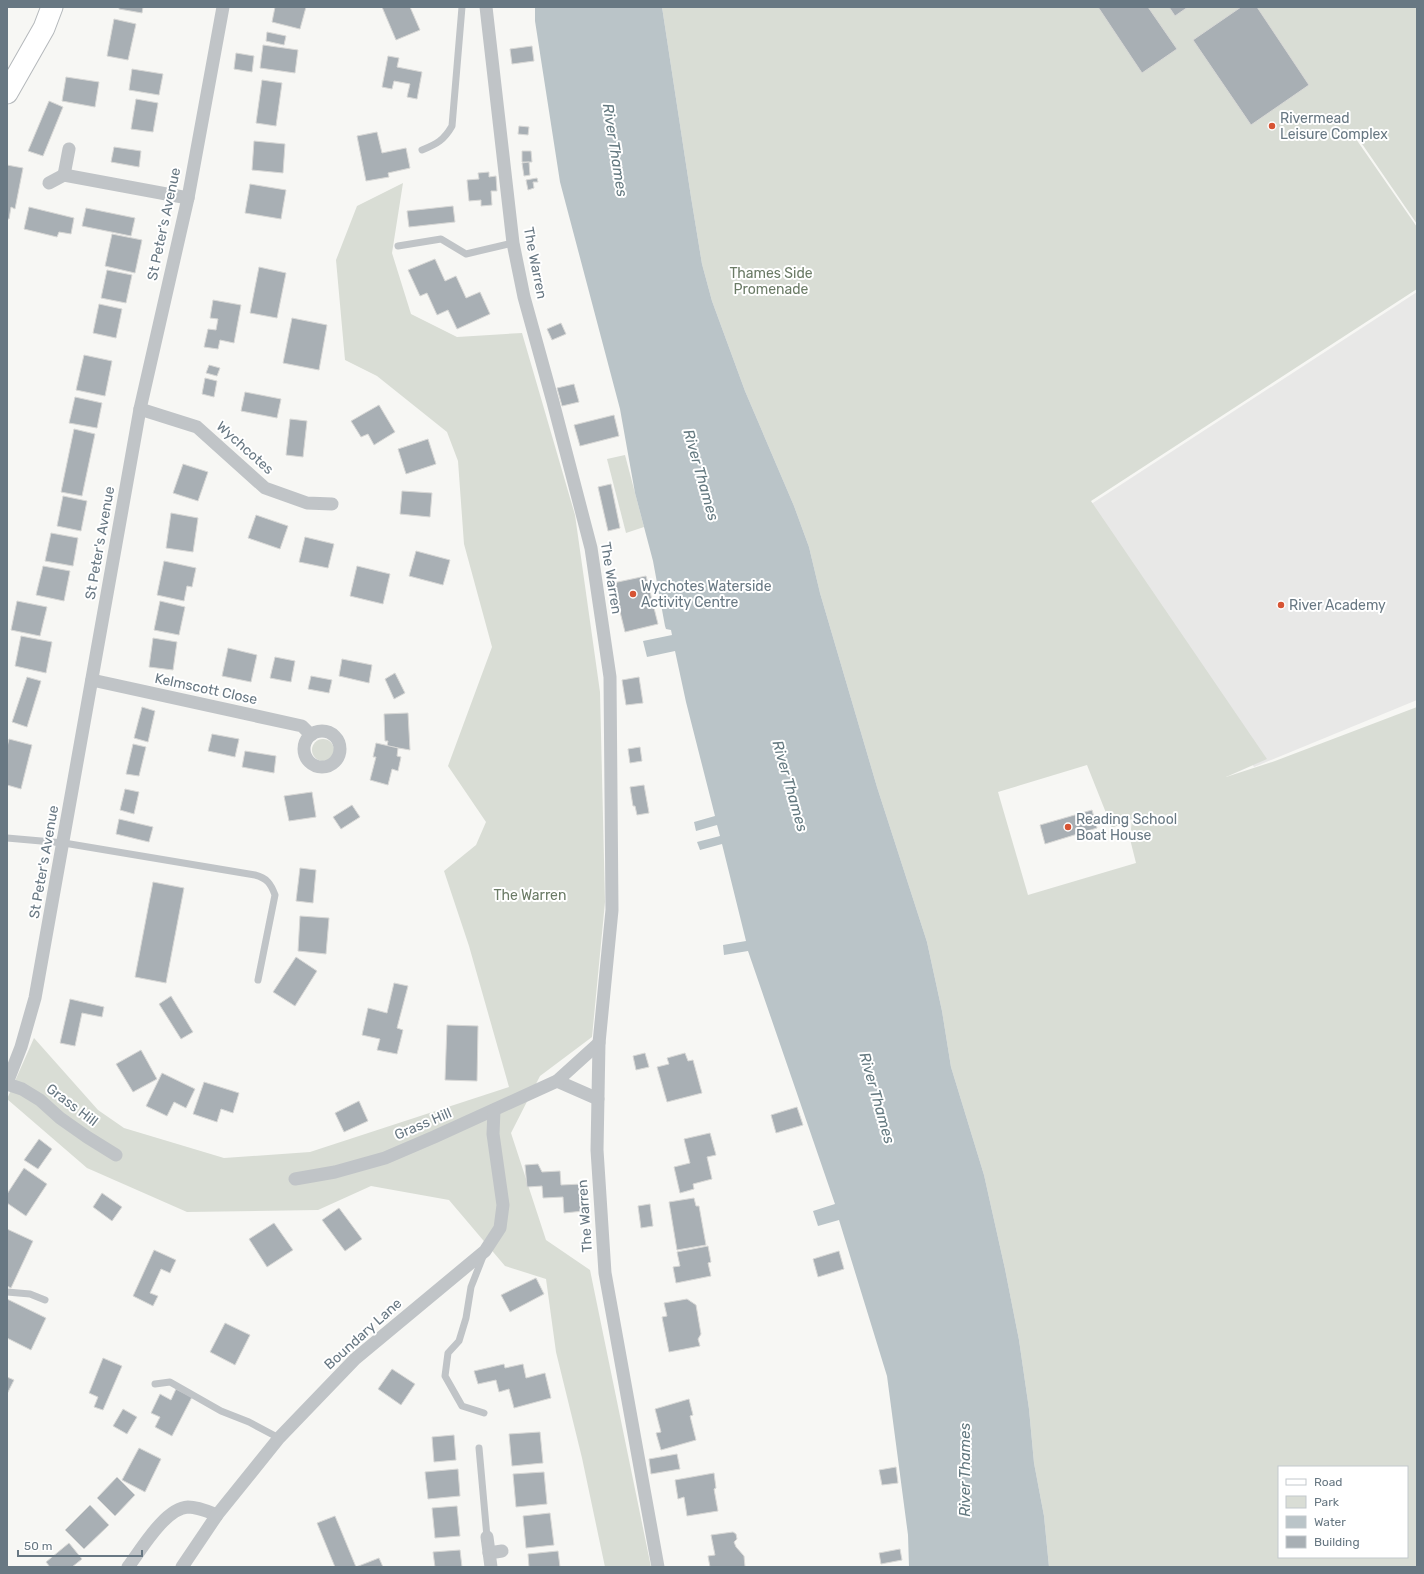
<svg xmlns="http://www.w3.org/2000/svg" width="1424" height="1574" viewBox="0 0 1424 1574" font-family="Rubik,sans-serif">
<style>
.built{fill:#e8e8e7}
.green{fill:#d9ddd5;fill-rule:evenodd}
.water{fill:#bac4c8}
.building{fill:#a8afb4;stroke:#d8d8d6}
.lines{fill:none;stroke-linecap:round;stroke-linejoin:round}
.primary-casing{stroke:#b4b8bb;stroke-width:23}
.service{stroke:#c0c4c7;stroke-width:7}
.minor{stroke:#c0c4c7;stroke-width:13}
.primary{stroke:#fff;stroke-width:21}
.poi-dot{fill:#d75434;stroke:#fff;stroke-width:1.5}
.labels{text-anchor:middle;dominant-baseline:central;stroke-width:4;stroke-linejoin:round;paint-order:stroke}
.poi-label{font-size:14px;fill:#687883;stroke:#fff;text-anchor:start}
.street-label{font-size:14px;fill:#687883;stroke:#fff}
.park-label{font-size:14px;fill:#6b7b66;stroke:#fff}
.water-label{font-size:15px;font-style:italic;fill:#63787f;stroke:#fff}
</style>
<rect width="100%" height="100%" fill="#f7f7f4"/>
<polygon class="built" points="1417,292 1417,700 1254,767 1082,510"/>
<g class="green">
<path d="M662,7H1417V224L1358,138L1356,139L1417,227V289L1091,501L1267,759L1226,777L1275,761L1417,707V1567H1049L1044,1516L1034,1463L1029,1409L1019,1340L1005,1269L984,1175L951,1067L942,1011L927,942L877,787L820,593L809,547L794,506L745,391L712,301L702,264L691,197ZM1087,765L1112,828L1132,819L1130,839L1136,863L1028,895L998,792ZM1279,1467H1407V1557H1279Z"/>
<polygon points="403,183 392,253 411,314 457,337 522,333 575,515 600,692 605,902 592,1037 540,1076 511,1133 546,1240 590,1270 651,1567 605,1567 582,1458 556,1352 546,1279 505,1266 449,1200 371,1186 318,1210 187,1212 87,1168 7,1099 34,1038 98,1110 124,1128 224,1158 310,1152 509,1087 469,946 444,871 476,845 486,822 448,766 492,647 464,544 458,461 447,432 377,376 345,360 336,260 357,206"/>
<polygon points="625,455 644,527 626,533 607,459"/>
<circle cx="323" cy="750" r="11"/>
</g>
<polygon class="water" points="535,7 662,7 691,197 702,264 712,301 745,391 794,506 809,547 820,593 877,787 927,942 942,1011 951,1067 984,1175 1005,1269 1019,1340 1029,1409 1034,1463 1044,1516 1049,1567 909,1567 908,1535 887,1376 839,1220 818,1226 813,1211 835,1204 748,951 724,955 723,945 746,941 722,844 700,850 697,842 720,836 717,825 696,831 694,822 715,816 686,702 675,651 647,657 643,641 672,635 671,630 666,629 665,626 653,561 635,493 620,409 560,182 535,21"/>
<g class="building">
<polygon points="119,7 143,7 142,13 119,9"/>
<polygon points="275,7 306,7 300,29 272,22"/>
<polygon points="382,7 410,7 420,30 396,40"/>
<polygon points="1098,7 1148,7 1177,49 1142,73"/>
<polygon points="1169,7 1188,7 1175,16"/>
<polygon points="1241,7 1257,7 1309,85 1251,125 1193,40"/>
<polygon points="114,19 136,24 128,60 107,56"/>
<polygon points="267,32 286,36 284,45 266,41"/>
<polygon points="263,45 298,50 295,73 260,68"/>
<polygon points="532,46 534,61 512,64 510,49"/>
<polygon points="236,53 254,56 252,72 234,69"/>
<polygon points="388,56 399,58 397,67 422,72 417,99 407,97 410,84 394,81 392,89 382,87"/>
<polygon points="132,69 163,74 159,95 129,90"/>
<polygon points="66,77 99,82 95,107 62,101"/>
<polygon points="262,80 282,83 276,126 256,123"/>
<polygon points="136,99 158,103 153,132 131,129"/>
<polygon points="49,101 63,107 43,156 28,151"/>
<polygon points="519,126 529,127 528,135 518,134"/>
<polygon points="377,132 382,153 406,148 410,168 388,173 389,177 366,181 357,136"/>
<polygon points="254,141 285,144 283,173 252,170"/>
<polygon points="114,147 141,151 139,167 111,162"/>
<polygon points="522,151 531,151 532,162 522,162"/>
<polygon points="529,162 530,175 524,176 522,163"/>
<polygon points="7,165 23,168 15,209 11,207 9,219 7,219"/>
<polygon points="489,172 489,177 496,176 497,191 491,191 492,205 481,206 481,200 469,201 467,180 479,179 478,173"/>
<polygon points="537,178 538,182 533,182 534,188 528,190 526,180"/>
<polygon points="250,184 286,190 281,219 245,213"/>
<polygon points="453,206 455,222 409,227 407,211"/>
<polygon points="29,207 74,218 71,234 59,232 57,237 24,229"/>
<polygon points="86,208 135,218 131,236 82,226"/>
<polygon points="112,234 142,240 135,273 105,266"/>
<polygon points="435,259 445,281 456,276 466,298 480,292 490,314 457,329 448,310 437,315 427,293 420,296 408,270"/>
<polygon points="259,267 286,273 277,318 250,313"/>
<polygon points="107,270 132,275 126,303 101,298"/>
<polygon points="213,300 241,305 234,343 220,340 218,349 204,347 208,329 216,330 218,319 210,318"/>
<polygon points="99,304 122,309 116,338 93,333"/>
<polygon points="292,318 327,325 319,370 283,363"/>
<polygon points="561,323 566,334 552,340 547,329"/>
<polygon points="84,355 112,361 105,396 76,390"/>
<polygon points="209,365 220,368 217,376 206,373"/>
<polygon points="205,378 217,381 214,397 202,394"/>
<polygon points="574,384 579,402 562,406 557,388"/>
<polygon points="245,392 281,399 277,418 241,411"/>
<polygon points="75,397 102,403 97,428 69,423"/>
<polygon points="379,405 395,432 374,445 368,434 361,437 351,421"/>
<polygon points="614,415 619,436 580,446 574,425"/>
<polygon points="290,419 307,421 303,457 286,455"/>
<polygon points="74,429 95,434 82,496 61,492"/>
<polygon points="428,439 436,464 406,474 398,449"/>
<polygon points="183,464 208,472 198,501 173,493"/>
<polygon points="611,484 620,528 608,531 598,487"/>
<polygon points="402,491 432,493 430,517 400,514"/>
<polygon points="63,496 87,501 81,531 57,526"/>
<polygon points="171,513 198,518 193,552 166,548"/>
<polygon points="256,515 288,526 280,549 248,538"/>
<polygon points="51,533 78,538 73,566 45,561"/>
<polygon points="305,537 334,544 328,568 299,562"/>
<polygon points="416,551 450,560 443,585 409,576"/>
<polygon points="164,561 196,568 192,587 187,586 184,601 157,595"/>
<polygon points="43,566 70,571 64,601 36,595"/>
<polygon points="357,566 390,574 383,604 350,596"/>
<polygon points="646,576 658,624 625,632 613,583"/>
<polygon points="17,601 47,607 40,636 11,630"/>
<polygon points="160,601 185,607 179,635 154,630"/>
<polygon points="21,636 52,642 46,673 15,666"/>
<polygon points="153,638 177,642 173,670 149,667"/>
<polygon points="228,648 257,655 251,682 222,676"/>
<polygon points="275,657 295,661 291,682 270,678"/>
<polygon points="342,659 372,665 369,683 339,676"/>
<polygon points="395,673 405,693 394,699 385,679"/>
<polygon points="311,676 332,680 329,693 308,689"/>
<polygon points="27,677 41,681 27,727 12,722"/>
<polygon points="639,677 643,703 626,705 622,680"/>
<polygon points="142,707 155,711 148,742 134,738"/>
<polygon points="408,713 410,750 387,746 388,741 385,741 384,714"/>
<polygon points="212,734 239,739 235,757 208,751"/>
<polygon points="9,739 32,745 21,789 7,785 7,747"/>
<polygon points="376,743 398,748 397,756 401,757 398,771 392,769 388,785 370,780 376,757 373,757"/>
<polygon points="133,744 146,747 139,776 126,774"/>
<polygon points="640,747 642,761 630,763 628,749"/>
<polygon points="245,751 276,756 274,773 242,767"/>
<polygon points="644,785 649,813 637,815 635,806 633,806 630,787"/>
<polygon points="125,789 139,792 134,814 120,810"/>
<polygon points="312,792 316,817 289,821 284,796"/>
<polygon points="352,805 360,817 341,829 333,817"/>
<polygon points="1092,810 1097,828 1045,844 1040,825"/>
<polygon points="119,819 153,827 149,842 116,834"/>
<polygon points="300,868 316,870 313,903 296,901"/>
<polygon points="153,882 184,888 166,983 135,977"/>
<polygon points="300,916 329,918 326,954 298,951"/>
<polygon points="296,957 317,971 295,1006 273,992"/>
<polygon points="394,983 408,986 397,1028 403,1030 397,1054 377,1050 380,1039 362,1035 368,1008 387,1013"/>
<polygon points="171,996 193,1032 181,1039 159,1004"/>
<polygon points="70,999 104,1007 102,1017 82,1013 75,1046 60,1043"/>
<polygon points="447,1025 478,1026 477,1081 445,1080"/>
<polygon points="141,1050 157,1079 133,1092 116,1064"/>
<polygon points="645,1053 649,1067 636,1070 633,1056"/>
<polygon points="685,1053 688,1061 693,1060 702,1093 667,1102 657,1067 669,1064 667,1058"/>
<polygon points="162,1073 195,1089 186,1108 174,1102 167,1116 146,1106"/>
<polygon points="204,1082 239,1093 233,1113 221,1109 217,1122 193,1114"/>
<polygon points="359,1101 368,1121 344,1132 335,1113"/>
<polygon points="797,1107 803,1125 776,1133 771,1115"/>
<polygon points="710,1133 716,1155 707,1157 712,1179 693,1184 694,1189 680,1193 674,1167 690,1163 684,1139"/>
<polygon points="39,1139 52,1149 38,1169 24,1160"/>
<polygon points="538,1164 542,1172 560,1171 561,1185 582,1184 584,1211 564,1213 563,1197 543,1198 542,1186 527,1187 525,1165"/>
<polygon points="24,1168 47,1184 26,1216 7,1203 7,1194"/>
<polygon points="102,1193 122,1207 112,1221 93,1207"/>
<polygon points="694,1198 696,1206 699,1206 706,1245 677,1250 669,1202"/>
<polygon points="650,1204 653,1226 641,1228 638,1206"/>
<polygon points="339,1208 362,1239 345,1251 322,1220"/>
<polygon points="274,1223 293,1250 267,1267 249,1239"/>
<polygon points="7,1229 33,1241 11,1288 7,1286"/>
<polygon points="708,1246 711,1262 708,1263 711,1276 676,1283 673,1267 680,1266 677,1252"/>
<polygon points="154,1250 176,1260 170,1273 161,1269 150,1293 158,1296 153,1306 133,1296"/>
<polygon points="839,1251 844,1269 818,1277 813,1259"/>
<polygon points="536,1278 544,1294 510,1312 501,1295"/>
<polygon points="7,1299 46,1318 31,1350 7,1338"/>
<polygon points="687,1299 696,1305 701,1334 698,1339 700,1346 669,1352 662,1317 667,1316 664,1303"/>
<polygon points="225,1323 250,1335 235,1365 210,1352"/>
<polygon points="103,1358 122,1366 103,1410 94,1407 98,1397 89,1393"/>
<polygon points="504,1364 505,1368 523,1364 526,1378 545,1373 551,1398 514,1408 509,1389 499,1392 496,1380 478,1384 474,1371"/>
<polygon points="392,1369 415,1384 401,1405 378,1389"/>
<polygon points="7,1377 14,1380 7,1394"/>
<polygon points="176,1389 192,1397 172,1436 155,1427 160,1417 151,1413 160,1394 171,1400"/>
<polygon points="689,1399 693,1415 690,1416 696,1440 661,1450 656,1433 661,1432 655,1409"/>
<polygon points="123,1409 137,1417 127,1434 113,1426"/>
<polygon points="540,1432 543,1463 512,1466 509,1434"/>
<polygon points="454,1435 456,1460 434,1462 432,1437"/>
<polygon points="139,1448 161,1459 145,1492 122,1480"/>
<polygon points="677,1454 680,1469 651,1474 649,1459"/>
<polygon points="896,1467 898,1483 882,1485 879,1470"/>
<polygon points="458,1469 460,1496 428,1499 425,1472"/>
<polygon points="544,1472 547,1504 516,1507 513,1474"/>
<polygon points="714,1473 716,1488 714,1489 718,1511 687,1516 684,1497 678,1499 675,1480"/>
<polygon points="117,1477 135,1495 115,1516 97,1498"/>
<polygon points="90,1505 109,1525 84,1549 65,1530"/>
<polygon points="457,1506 460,1536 435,1538 432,1508"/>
<polygon points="550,1513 554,1545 526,1548 523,1516"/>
<polygon points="335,1516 356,1567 379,1558 383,1567 335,1567 317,1523"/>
<polygon points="733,1532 736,1534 737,1539 734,1542 736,1547 744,1556 745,1567 710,1567 708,1556 715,1555 711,1535"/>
<polygon points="69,1543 82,1559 72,1567 50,1567 46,1562"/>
<polygon points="900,1549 902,1560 881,1564 879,1553"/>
<polygon points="460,1550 462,1567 435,1567 433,1552"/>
<polygon points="558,1551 560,1567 529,1567 528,1554"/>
</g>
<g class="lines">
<defs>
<polyline id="primary" points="7,93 44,28 52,7"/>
</defs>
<use href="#primary" class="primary-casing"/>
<g class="service">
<path d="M422,150C437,144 444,140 452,126L462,7"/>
<polyline points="398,246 441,239 466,254 513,243"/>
<path d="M7,838L64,843L255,875C267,878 271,884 275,895L258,980"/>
<polyline points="484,1254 471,1287 466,1318 459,1341 448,1353 445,1376 462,1406 484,1413"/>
<polyline points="7,1292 30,1294 45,1300"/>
<polyline points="155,1384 170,1382 221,1411 249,1422 279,1438"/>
<polyline points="479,1448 487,1537"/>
</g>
<g class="minor">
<polyline points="486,7 513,243 524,297 553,402 591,548 610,677 612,910 599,1043 597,1150 605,1273 658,1567"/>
<polyline points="64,175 69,149"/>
<polyline points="49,183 64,175 188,198"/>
<polyline points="140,409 197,427 265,488 307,503 332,504"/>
<polyline points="92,680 302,726 311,735"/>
<circle cx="322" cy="749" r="18"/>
<polyline points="557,1081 598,1099"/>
<polyline points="7,1083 21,1047 35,998 140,409 188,198 223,7"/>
<polyline points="7,1084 22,1089 40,1100 60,1118 87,1137 116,1155"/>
<polyline points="295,1179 335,1172 385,1158 434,1137 557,1081 599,1043"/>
<polyline points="487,1537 491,1567"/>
<polyline points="489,1553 502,1551"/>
<path d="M128,1567C141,1550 165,1508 188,1507C198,1507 207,1511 217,1515"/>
<polyline points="182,1567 217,1515 279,1438 355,1359 485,1251 500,1228 503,1205 493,1134 494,1110"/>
</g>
<use href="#primary" class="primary"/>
</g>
<g class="poi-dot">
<circle cx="1272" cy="126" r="4"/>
<circle cx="633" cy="594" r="4"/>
<circle cx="1281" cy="605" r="4"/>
<circle cx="1068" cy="827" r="4"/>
</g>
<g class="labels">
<g class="poi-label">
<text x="1280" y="118">Rivermead<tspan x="1280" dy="16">Leisure Complex</tspan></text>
<text x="641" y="586">Wychotes Waterside<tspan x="641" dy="16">Activity Centre</tspan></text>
<text x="1289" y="605">River Academy</text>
<text x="1076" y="819">Reading School<tspan x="1076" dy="16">Boat House</tspan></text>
</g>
<g class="street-label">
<text transform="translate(164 224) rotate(-78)">St Peter's Avenue</text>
<text transform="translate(535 263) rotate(79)">The Warren</text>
<text transform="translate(245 448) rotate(42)">Wychcotes</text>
<text transform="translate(100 543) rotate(-80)">St Peter's Avenue</text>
<text transform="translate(611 578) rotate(81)">The Warren</text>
<text transform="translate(206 689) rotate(12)">Kelmscott Close</text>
<text transform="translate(44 862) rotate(-80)">St Peter's Avenue</text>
<text transform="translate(72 1105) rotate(37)">Grass Hill</text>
<text transform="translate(423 1124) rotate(-23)">Grass Hill</text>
<text transform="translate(585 1216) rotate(-94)">The Warren</text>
<text transform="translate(363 1334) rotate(-42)">Boundary Lane</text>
</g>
<g class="park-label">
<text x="771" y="273">Thames Side<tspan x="771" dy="16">Promenade</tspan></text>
<text x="530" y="895">The Warren</text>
</g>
<g class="water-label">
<text transform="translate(615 150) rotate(81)">River Thames</text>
<text transform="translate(701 475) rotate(74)">River Thames</text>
<text transform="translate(790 786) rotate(74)">River Thames</text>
<text transform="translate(877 1098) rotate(74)">River Thames</text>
<text transform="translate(965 1470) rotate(-90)">River Thames</text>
</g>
</g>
<rect width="1424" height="1574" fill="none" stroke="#687883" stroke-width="16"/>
<rect x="1278" y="1466" width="130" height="92" fill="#ffffff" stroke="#c3c9cd"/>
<rect x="1286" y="1479" width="20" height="6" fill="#ffffff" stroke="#c3c9cd"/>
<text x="1314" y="1486" font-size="12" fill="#687883">Road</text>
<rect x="1286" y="1496" width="20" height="12" fill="#d9ddd5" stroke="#c3c9cd"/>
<text x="1314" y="1506" font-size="12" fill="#687883">Park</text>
<rect x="1286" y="1516" width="20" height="12" fill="#bac4c8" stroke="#c3c9cd"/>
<text x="1314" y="1526" font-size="12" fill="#687883">Water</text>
<rect x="1286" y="1536" width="20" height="12" fill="#a8afb4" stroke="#c3c9cd"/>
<text x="1314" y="1546" font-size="12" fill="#687883">Building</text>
<path d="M18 1550v6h124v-6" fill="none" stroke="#687883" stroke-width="2"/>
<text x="24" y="1550" font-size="12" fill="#687883" stroke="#ffffff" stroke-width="3" paint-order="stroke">50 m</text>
</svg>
